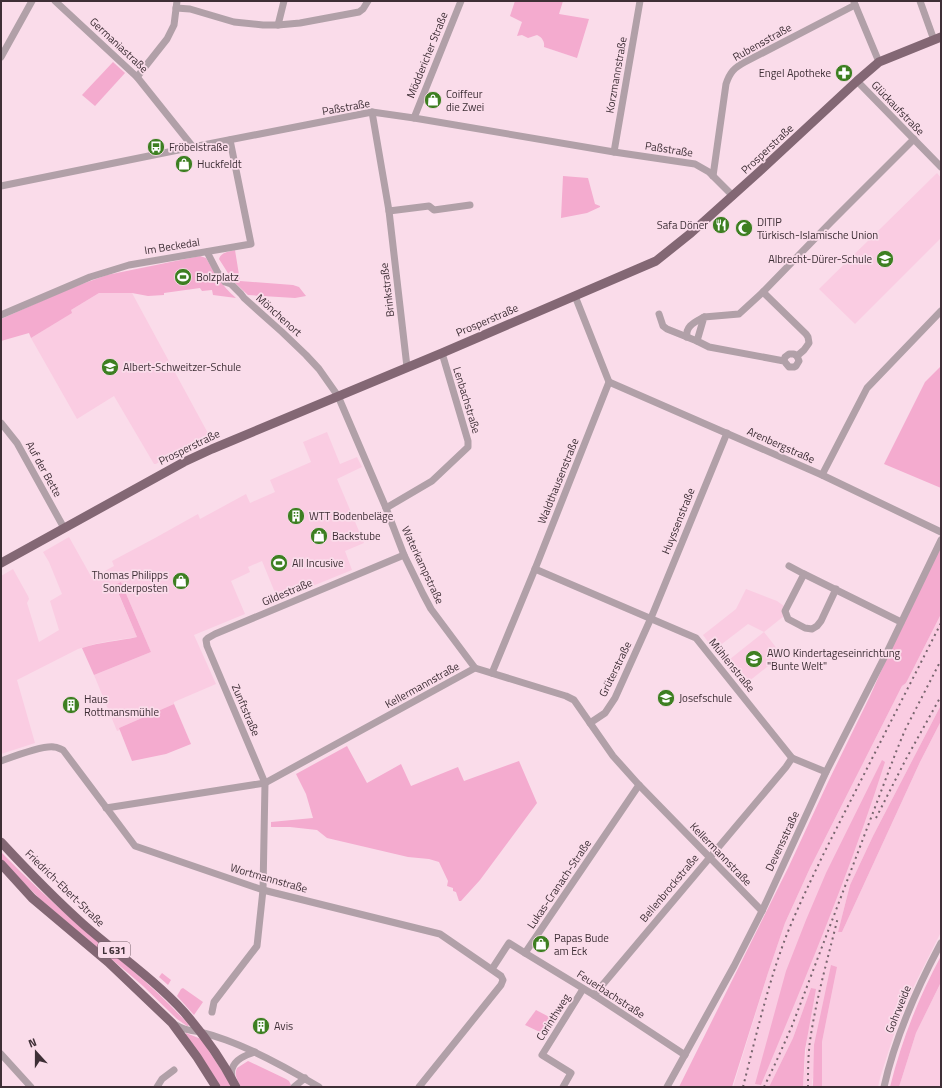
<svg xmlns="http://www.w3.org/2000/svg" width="942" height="1088" viewBox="0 0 942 1088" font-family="'Titillium Web',sans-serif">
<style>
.built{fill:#facce2}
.green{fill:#f4abcf}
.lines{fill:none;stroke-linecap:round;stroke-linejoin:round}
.minor{stroke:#b1a0a8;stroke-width:7}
.major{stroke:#836774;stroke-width:9}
.rail{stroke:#78656e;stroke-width:2;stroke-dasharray:2 4;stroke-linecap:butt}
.labels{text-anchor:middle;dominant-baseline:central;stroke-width:3.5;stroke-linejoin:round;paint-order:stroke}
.shield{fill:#fadcea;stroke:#76636c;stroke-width:1}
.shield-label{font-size:10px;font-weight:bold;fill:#3e2f36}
.street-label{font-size:11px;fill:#3e2f36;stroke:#fadcea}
.poi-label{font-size:11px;fill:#3e2f36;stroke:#fadcea;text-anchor:start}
</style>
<rect width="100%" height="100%" fill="#fadcea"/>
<g class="built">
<polygon points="937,173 941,178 941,238 855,324 819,289"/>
<polygon points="99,293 132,293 210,437 162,460 156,464 154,464 114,396 77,419 31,338 71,313 71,310"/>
<polygon points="327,432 340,464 357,457 362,467 337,479 364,543 345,551 352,570 278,600 262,561 248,567 250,572 231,581 245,614 194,635 216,684 174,702 174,704 119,728 120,730 117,731 94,675 151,652 121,582 115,586 137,637 110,641 95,644 78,649 17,680 35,743 1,754 1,576 13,569 28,596 29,599 27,603 39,642 59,630 50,601 62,594 49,562 43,552 69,537 92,578 114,566 112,561 155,538 198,514 200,519 246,494 250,503 275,492 270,480 311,462 303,442"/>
<polygon points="746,589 777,601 784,606 784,616 764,632 782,655 743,686 725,663 764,632 748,624 714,650 703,635 736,609"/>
<polygon points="941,614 941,705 873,836 850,885 838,932 842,932 920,762 941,721 941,932 911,992 895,1031 880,1078 878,1087 822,1087 822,1042 837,967 812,1082 813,1087 803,1087 811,988 793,1038 769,1087 733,1087 768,973 785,923 810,868 902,686 906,683"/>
<polygon points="941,982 941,1087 899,1087 916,1033"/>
</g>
<g class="green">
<path d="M515,1H563L559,14L589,19L577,58L544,47C545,42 542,37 537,35L528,38L522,35L517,36L522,22L510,16Z"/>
<polygon points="113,62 125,73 95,106 82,95"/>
<polygon points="563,176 588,178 595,204 600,206 600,207 587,213 561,218"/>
<path d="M235,250L240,281L293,285L299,287L306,296L295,298L248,295L233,281L219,259C221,252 229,252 235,250Z"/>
<path d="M200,256L206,258C215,274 221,285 236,298L213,295L212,290L202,291L200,288L164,293V295L148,296L132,293H99L71,310L72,313L31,338L29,333L1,341V319L71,288L107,275Z"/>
<polygon points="941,366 941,488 884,464 925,382"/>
<polygon points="941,545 941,614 906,683 902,686 810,868 785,923 768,973 732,1087 679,1087 789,866 828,782 870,696 903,622"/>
<path d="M121,582L151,652L94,675L82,648C100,642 119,641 137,637L115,585Z"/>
<polygon points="174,704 191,744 166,754 132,761 119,728"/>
<polygon points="941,705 941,721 920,762 842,932 838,932 850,885 873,836"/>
<polygon points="347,746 367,783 401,764 411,786 458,767 464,781 519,761 537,803 480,880 461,901 459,901 456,892 453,891 453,888 447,886 448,881 439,862 429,859 408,857 327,838 317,830 290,827 271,827 271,822 313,818 306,794 296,774"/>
<path d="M882,760L885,762C850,872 805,979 761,1085L755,1084L786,971L806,920L826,873Z"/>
<path d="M1,852C25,877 51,901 77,924C115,956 155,987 189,1025L188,1026H187L177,1019L143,986L128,973L42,901L1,860Z"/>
<path d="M941,956V982L916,1033L899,1087H890C902,1039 918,999 941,956Z"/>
<polygon points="831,965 837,967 822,1042 822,1087 813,1087 814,1045"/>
<polygon points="162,973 171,980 168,985 159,977"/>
<polygon points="183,988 203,1002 194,1015 177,996 181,989"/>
<polygon points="811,988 816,989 805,1050 803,1087 789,1087 775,1086 775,1087 769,1087 793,1038"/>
<polygon points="536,1010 555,1020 546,1035 525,1025"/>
<polygon points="186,1033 201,1039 220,1068 232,1087 221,1087 201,1056 186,1035"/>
<path d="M248,1061L286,1079L289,1081L291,1085L290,1087H241C237,1080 234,1075 237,1068Z"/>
</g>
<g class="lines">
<g class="minor">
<polyline points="55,1 137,77 193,147"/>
<polyline points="920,1 934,40"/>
<polyline points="854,2 879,62"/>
<polyline points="176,8 190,9 234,22 263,25 278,25 300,23 359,12 363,9 368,1"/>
<polyline points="278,25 284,1"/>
<polyline points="1,57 32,1"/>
<polyline points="137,77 167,39 174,25 177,1"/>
<polyline points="857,81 941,167"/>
<polyline points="372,112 389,211 407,367"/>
<polyline points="414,118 461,1"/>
<polyline points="614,152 640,1"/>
<path d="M713,176L726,84C730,72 734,68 745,62L855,5"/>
<polyline points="1,186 193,147 372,112 414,118 614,152 695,164 709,172 733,196"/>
<polyline points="389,211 429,206 434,210 470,205"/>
<polyline points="207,252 218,273 225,282 231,284 241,294 244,298 282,332 306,355 319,369 338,396 386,508 404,555 423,594 431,609 475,668"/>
<polyline points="763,292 806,334 808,337 809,343 804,350 797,356"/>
<polyline points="659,314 663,326 667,329 697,341"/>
<polyline points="1,315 90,277 129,265 251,244 230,140"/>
<path d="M687,337C685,326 695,322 704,317"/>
<polyline points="784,361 785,357 789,354 794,354 797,356 799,361 796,366 794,367 789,367 784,361 709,347 697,341 704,317 739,314 763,292 831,222 914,139"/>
<polyline points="609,382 822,475 941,532"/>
<polyline points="1,423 17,443 64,528"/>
<polyline points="822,475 867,388 941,311"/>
<polyline points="386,508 432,481 468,447 468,441 442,353"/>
<polyline points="789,566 804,574"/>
<polyline points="535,569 696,638 792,758 826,772"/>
<polyline points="836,589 821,621 817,626 812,629 805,628 788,619 785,611 804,574 901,622"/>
<polyline points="492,673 535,569 609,382 575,296"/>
<polyline points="590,723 605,713 615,698 651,618 727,433"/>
<path d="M1,761C12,757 43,745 54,747C57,747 60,749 63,750L135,846L263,890L440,934L501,976L503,980L501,985L419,1087"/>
<polyline points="106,808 265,783 475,668 566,696 574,700 613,756 639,785 762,911"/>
<polyline points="525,953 594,995 685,1055"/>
<polyline points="492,969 509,943 525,953 639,785"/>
<polyline points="594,995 786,767 792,758"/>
<polyline points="212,1012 214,1002 257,946 263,890 265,783 207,646 206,640 208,638 215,634 404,555"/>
<path d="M174,1024C184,1030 189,1030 200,1032C208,1034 218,1037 226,1040C259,1052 289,1069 319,1087"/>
<polyline points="1,1054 31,1087"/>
<path d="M232,1079C232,1076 231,1072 232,1069C235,1059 246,1055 255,1052"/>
<polyline points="157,1087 162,1079 174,1070"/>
<polyline points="294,1087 305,1078"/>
<polyline points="563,1087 571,1073 542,1055 583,989"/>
<polyline points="667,1087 734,966 762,911 826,772 888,650 941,540"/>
<path d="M884,1087C895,1037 917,988 941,943"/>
</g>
<g class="major">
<polyline points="1,563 184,462 212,449 442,353 656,261 691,233 760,171 857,81 879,62 941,37"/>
<path d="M1,842C27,870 54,898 83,924C116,953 154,979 184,1012C204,1035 222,1060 236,1087"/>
<polyline points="1,864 32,898 108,962 172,1023 197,1057 216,1087"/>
</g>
<g class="rail">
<polyline points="876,818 906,759 941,696"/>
<path d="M743,1087C756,1036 768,983 787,934C798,907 811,880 824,853L941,623"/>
<polyline points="764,1087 776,1062 792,1026 896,752 905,730 941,660"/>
<path d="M808,1087C808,1072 808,1056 810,1041C816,999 828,958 838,917"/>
</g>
</g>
<defs>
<symbol id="pharmacy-disc" viewBox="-11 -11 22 22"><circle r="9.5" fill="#3d7f21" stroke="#fadcea"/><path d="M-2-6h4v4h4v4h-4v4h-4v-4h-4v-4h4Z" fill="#fff"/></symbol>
<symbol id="shop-disc" viewBox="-11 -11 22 22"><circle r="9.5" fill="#3d7f21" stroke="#fadcea"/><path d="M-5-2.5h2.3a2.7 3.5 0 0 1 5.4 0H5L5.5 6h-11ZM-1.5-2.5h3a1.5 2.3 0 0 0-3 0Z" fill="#fff"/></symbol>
<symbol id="bus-disc" viewBox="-11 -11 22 22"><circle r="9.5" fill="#3d7f21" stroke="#fadcea"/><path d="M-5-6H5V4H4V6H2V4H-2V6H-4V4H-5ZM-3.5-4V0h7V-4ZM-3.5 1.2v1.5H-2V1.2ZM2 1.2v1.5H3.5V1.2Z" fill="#fff"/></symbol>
<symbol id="restaurant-disc" viewBox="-11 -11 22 22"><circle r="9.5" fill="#3d7f21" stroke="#fadcea"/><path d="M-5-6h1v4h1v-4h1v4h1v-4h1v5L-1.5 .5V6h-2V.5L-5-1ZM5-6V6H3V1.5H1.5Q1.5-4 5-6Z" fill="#fff"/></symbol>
<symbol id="mosque-disc" viewBox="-11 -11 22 22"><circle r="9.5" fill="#3d7f21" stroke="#fadcea"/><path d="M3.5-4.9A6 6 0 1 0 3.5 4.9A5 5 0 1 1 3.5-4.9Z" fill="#fff"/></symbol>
<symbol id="school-disc" viewBox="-11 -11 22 22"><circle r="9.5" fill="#3d7f21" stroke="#fadcea"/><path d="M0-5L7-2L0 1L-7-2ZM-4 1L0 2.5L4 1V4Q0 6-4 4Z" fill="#fff"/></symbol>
<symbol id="stadium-disc" viewBox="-11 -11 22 22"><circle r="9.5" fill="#3d7f21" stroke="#fadcea"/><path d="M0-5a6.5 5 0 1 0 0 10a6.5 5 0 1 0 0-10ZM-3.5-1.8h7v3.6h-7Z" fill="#fff"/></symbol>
<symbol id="building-disc" viewBox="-11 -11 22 22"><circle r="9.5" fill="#3d7f21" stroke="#fadcea"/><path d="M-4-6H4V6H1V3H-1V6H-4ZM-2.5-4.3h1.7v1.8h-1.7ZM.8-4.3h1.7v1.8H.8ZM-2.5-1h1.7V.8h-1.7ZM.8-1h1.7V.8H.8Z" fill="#fff"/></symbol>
</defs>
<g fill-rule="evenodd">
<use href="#pharmacy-disc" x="834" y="63" width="20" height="20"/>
<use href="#shop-disc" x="423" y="90" width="20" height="20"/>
<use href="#bus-disc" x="146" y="137" width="20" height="20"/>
<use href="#shop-disc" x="174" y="154" width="20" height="20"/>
<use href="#restaurant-disc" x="711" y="215" width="20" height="20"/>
<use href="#mosque-disc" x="734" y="218" width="20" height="20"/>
<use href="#school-disc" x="875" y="249" width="20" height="20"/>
<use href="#stadium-disc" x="173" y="267" width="20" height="20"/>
<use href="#school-disc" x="100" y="357" width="20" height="20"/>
<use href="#building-disc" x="286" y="506" width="20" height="20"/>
<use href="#shop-disc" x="309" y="526" width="20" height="20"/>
<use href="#stadium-disc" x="269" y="553" width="20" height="20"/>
<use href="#shop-disc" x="171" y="571" width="20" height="20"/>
<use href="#school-disc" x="744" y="649" width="20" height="20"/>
<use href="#school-disc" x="656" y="688" width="20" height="20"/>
<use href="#building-disc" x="61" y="695" width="20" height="20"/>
<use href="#shop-disc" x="531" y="934" width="20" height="20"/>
<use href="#building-disc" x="251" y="1016" width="20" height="20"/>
</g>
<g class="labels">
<rect class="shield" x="98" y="942" width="32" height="16" rx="3"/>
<g class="shield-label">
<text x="114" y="950">L 631</text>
</g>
<g class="street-label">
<text transform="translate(762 42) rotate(-29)">Rubensstraße</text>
<text transform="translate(119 45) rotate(43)">Germaniastraße</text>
<text transform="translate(427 55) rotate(-68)">Möddericher Straße</text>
<text transform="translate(616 75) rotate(-80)">Korzmannstraße</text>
<text transform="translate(346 107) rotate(-10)">Paßstraße</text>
<text transform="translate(898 108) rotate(46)">Glückaufstraße</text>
<text transform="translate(669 149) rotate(9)">Paßstraße</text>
<text transform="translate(767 149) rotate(-43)">Prosperstraße</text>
<text transform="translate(172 246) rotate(-9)">Im Beckedal</text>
<text transform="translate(387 290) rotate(-97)">Brinkstraße</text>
<text transform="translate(279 315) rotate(42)">Mönchenort</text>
<text transform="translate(487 320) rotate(-23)">Prosperstraße</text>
<text transform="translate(467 400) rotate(73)">Lenbachstraße</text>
<text transform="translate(781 445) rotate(24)">Arenbergstraße</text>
<text transform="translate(189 447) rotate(-26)">Prosperstraße</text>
<text transform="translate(44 469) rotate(61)">Auf der Bette</text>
<text transform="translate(558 481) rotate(-68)">Waldthausenstraße</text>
<text transform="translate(678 521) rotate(-68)">Huyssenstraße</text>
<text transform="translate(423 565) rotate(65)">Waterkampstraße</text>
<text transform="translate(287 592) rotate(-23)">Gildestraße</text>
<text transform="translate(732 665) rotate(51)">Mühlenstraße</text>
<text transform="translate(615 669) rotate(-64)">Grüterstraße</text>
<text transform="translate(422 685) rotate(-29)">Kellermannstraße</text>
<text transform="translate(246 710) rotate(67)">Zunftstraße</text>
<text transform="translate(782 841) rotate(-65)">Devensstraße</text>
<text transform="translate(721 854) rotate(46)">Kellermannstraße</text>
<text transform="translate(269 878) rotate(16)">Wortmannstraße</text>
<text transform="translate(559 884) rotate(-56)">Lukas-Cranach-Straße</text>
<text transform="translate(65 888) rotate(44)">Friedrich-Ebert-Straße</text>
<text transform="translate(669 888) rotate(-50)">Bellenbrockstraße</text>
<text transform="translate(611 994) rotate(33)">Feuerbachstraße</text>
<text transform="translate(898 1009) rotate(-68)">Gohrweide</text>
<text transform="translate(553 1017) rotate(-58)">Corinthweg</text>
</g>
<g class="poi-label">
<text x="831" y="73" text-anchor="end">Engel Apotheke</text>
<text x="446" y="94">Coiffeur<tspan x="446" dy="13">die Zwei</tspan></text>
<text x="169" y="147">Fröbelstraße</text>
<text x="197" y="164">Huckfeldt</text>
<text x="757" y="222">DITIP<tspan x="757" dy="13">Türkisch-Islamische Union</tspan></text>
<text x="708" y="225" text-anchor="end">Safa Döner</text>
<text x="872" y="259" text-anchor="end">Albrecht-Dürer-Schule</text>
<text x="196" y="277">Bolzplatz</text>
<text x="123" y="367">Albert-Schweitzer-Schule</text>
<text x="309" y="516">WTT Bodenbeläge</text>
<text x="332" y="536">Backstube</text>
<text x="292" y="563">All Incusive</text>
<text x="168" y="575" text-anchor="end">Thomas Philipps<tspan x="168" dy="13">Sonderposten</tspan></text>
<text x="767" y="653">AWO Kindertageseinrichtung<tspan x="767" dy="13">"Bunte Welt"</tspan></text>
<text x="679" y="698">Josefschule</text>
<text x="84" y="699">Haus<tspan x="84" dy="13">Rottmansmühle</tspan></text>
<text x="554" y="938">Papas Bude<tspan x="554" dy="13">am Eck</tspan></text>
<text x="274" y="1026">Avis</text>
</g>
</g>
<rect width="942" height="1088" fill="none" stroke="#3e2f36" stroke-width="4"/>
<g transform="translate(36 1052) rotate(339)" stroke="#fadcea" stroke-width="3" paint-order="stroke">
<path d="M0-3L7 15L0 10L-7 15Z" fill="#3e2f36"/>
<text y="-6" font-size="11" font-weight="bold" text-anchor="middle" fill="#3e2f36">N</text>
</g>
</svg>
